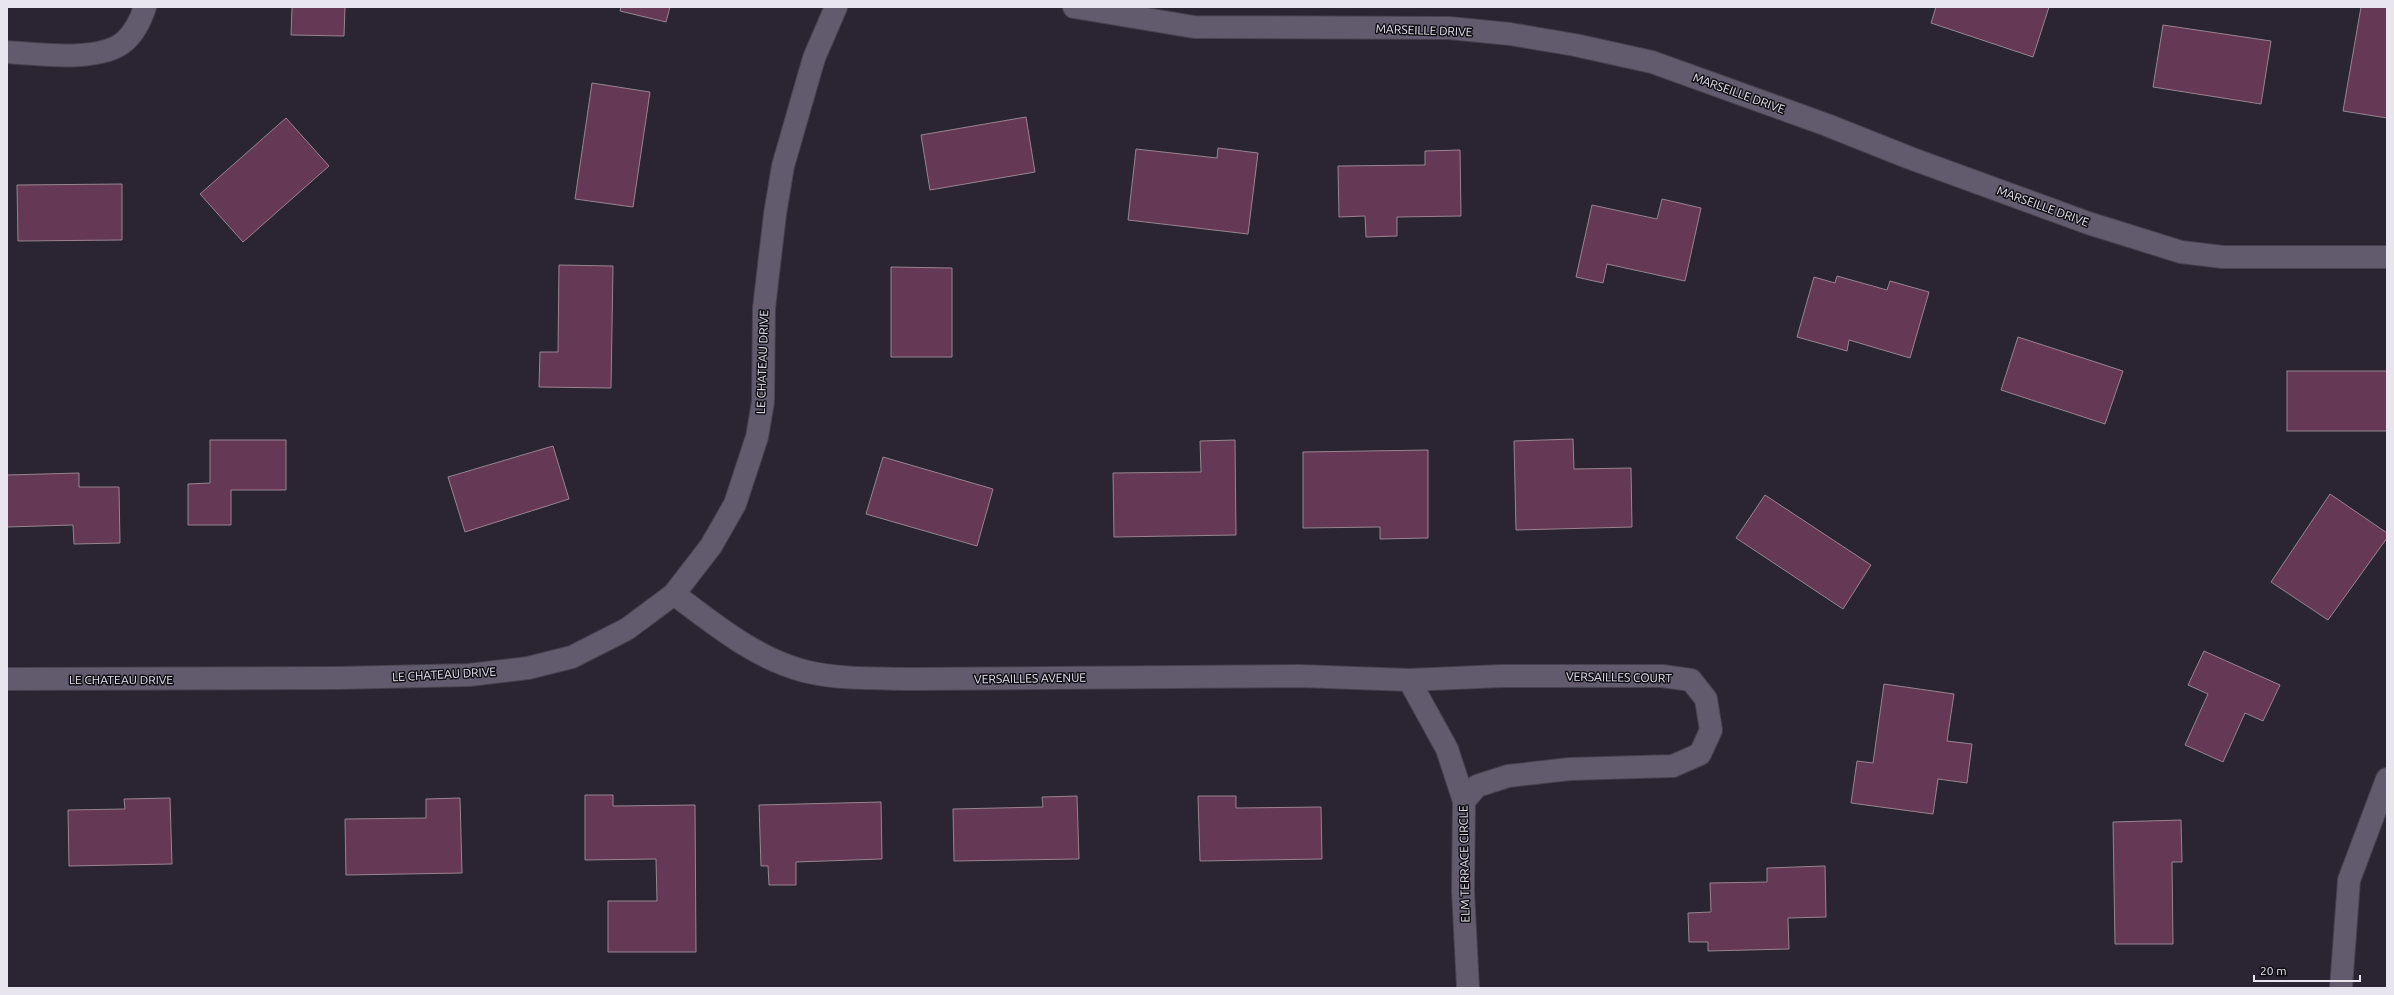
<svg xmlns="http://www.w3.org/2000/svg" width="2394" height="995" viewBox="0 0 2394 995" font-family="Ubuntu,sans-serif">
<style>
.building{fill:#653955;stroke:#988490}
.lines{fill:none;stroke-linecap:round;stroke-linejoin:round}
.street-casing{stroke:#46414e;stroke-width:24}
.street{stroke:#625b6d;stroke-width:22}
.labels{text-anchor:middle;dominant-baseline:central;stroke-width:3;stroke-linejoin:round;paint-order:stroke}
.street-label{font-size:12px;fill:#e9e5ef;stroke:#110f16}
</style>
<rect width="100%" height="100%" fill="#2a2433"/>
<g class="building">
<polygon points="292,7 345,7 344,36 291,35"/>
<polygon points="621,7 670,7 666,22 620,11"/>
<polygon points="1936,7 2049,7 2033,57 1931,23"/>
<polygon points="2361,7 2387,7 2387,118 2343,111"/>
<polygon points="2163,25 2271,41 2261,104 2153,87"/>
<polygon points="592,83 650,92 633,207 575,199"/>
<polygon points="1026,117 1035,172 930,190 921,135"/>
<polygon points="286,118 329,166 243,242 200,194"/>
<polygon points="1218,148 1258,153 1248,234 1128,220 1136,149 1217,158"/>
<polygon points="1460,150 1461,216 1397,217 1397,236 1366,237 1365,216 1339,217 1338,166 1425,165 1425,151"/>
<polygon points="122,184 122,240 18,241 17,185"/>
<polygon points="1662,199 1701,208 1685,281 1607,264 1603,283 1576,277 1592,205 1657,219"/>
<polygon points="559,265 613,266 611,388 539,387 540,352 558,352"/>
<polygon points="891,267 952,268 952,357 891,357"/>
<polygon points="1837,276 1887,290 1890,281 1929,292 1910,358 1849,340 1847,351 1797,337 1814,277 1835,283"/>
<polygon points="2018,337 2123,371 2105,424 2001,390"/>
<rect x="2287" y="371" width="100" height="60"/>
<polygon points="1573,439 1574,469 1631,468 1632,527 1516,530 1514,441"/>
<polygon points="210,440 286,440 286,490 231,490 231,525 188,525 188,484 210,483"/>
<polygon points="1235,440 1236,535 1114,537 1113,473 1201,472 1200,441"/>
<polygon points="553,446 569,499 465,532 448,477"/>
<polygon points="1428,450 1428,538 1380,539 1380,527 1303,528 1303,452"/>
<polygon points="883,457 993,489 977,546 866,514"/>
<polygon points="79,473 79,487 119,487 120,543 74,544 73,525 7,527 7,475"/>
<polygon points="2330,494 2387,533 2387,538 2328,620 2271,582"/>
<polygon points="1765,495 1871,565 1843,609 1736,538"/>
<polygon points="2204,651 2280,685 2263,721 2245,713 2223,762 2185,745 2208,694 2188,685"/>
<polygon points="1884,684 1954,694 1947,741 1972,744 1967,783 1938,779 1933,814 1851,803 1857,761 1873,763"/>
<polygon points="585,795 613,795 613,806 695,805 696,952 608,952 608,901 657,901 656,859 585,860"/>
<polygon points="1077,796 1079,859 954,861 953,809 1043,807 1042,797"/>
<polygon points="1198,796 1236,796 1236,808 1321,807 1322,859 1200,861"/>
<polygon points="170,798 172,864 69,866 68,810 125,809 124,799"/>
<polygon points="460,798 462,873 346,875 345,819 426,818 426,799"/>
<polygon points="881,802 882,859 796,862 796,885 769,885 768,866 761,866 759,805"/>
<polygon points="2181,820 2182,862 2172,862 2173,944 2115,944 2113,822"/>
<polygon points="1825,866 1826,917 1788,918 1789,949 1708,951 1708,942 1689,942 1688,913 1711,912 1710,883 1767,882 1767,868"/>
</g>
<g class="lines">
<defs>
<g id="street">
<polyline points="1074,7 1194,27 1449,28 1510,34 1575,45 1652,62 1827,125 1910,158 2088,223 2181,252 2223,257 2387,257"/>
<path d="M7,52C37,54 101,63 125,41C134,33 141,19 145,7"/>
<path d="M674,594C714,624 755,658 804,671C840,680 880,678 916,679L1300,676L1409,680L1501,676H1662L1691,680L1706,699L1711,730L1700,754L1673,766L1570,769L1508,776L1477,786L1464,801"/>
<polyline points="7,679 338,678 469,675 528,668 572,657 627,629 674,594 711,546 735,504 757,437 763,402 764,308 775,214 783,166 814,58 836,7"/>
<polyline points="1409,680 1447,749 1464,801 1463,891 1468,988"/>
<polyline points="2341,988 2349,880 2387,779"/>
</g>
</defs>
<use href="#street" class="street-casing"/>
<use href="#street" class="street"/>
</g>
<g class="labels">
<g class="street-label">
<text transform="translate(1424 30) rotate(2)">MARSEILLE DRIVE</text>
<text transform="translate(1739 93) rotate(20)">MARSEILLE DRIVE</text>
<text transform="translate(2043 206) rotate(20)">MARSEILLE DRIVE</text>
<text transform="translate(762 362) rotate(-88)">LE CHATEAU DRIVE</text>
<text transform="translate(444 674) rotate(-3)">LE CHATEAU DRIVE</text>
<text transform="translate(1619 677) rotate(1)">VERSAILLES COURT</text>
<text transform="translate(1030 678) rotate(-1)">VERSAILLES AVENUE</text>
<text x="121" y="679">LE CHATEAU DRIVE</text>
<text transform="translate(1464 864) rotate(-91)">ELM TERRACE CIRCLE</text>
</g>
</g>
<rect width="2394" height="995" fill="none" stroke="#e9e5ef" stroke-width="16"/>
<path d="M2254 975v6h106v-6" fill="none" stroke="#e9e5ef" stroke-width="2"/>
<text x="2260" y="975" font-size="12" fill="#e9e5ef" stroke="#110f16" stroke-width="3" paint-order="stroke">20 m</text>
</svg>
